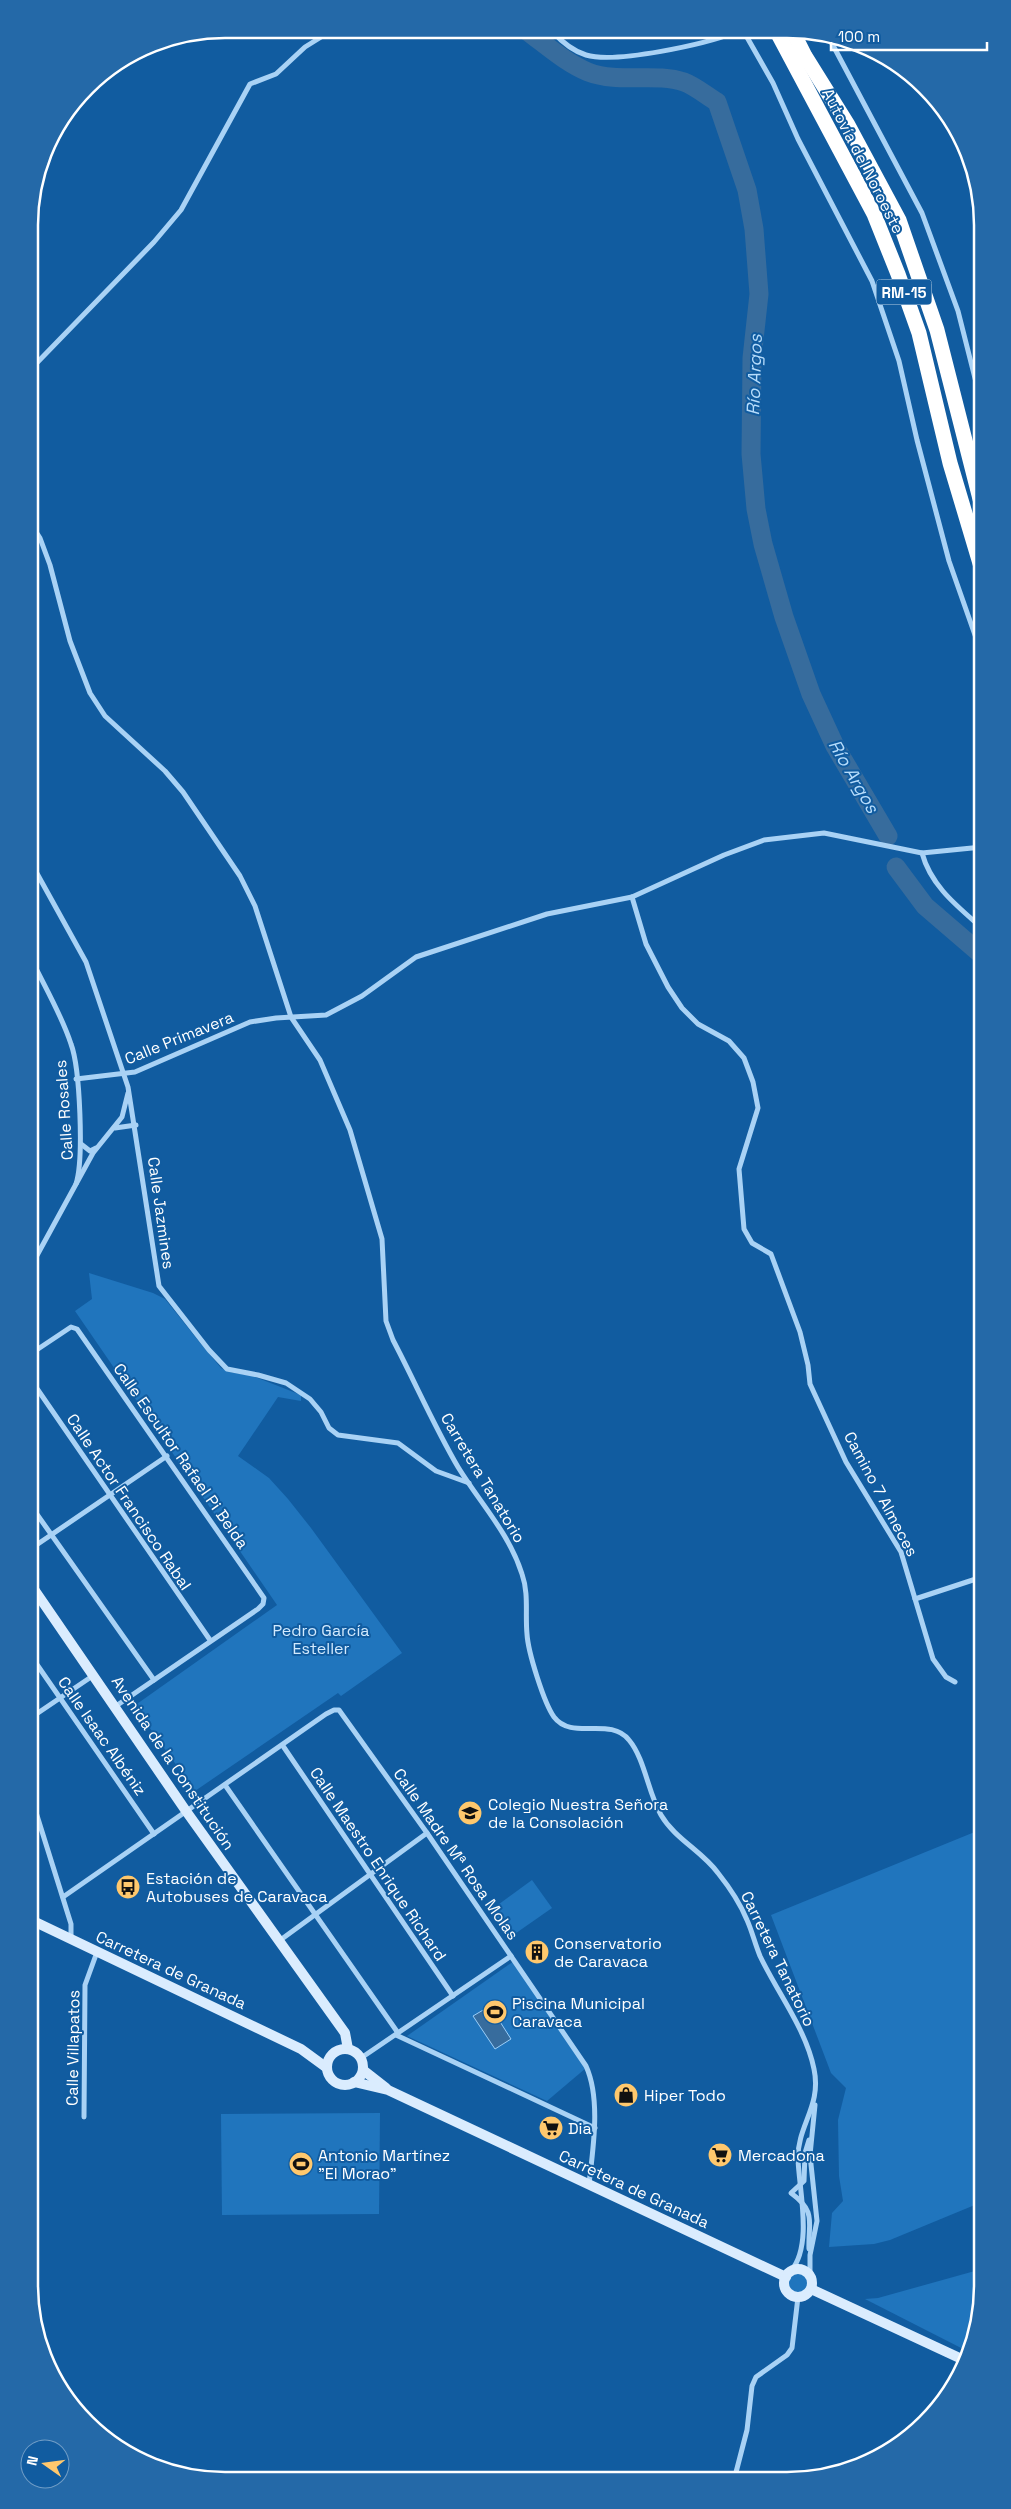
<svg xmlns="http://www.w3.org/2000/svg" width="1011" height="2509" viewBox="0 0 1011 2509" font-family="'Space Grotesk',sans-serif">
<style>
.green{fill:#2075bd}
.water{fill:#376c9d;stroke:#9bcef8}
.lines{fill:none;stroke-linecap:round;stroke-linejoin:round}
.river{stroke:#376c9d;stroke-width:19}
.street{stroke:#a9d2f5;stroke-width:5}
.secondary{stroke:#daecfe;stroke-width:10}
.highway{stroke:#fff;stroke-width:15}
.labels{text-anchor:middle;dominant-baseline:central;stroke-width:4;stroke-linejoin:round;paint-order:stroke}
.shield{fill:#115ca0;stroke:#b8cee2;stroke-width:1}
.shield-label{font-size:15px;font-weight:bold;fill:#fff}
.street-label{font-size:16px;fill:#fff;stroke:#115ca0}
.park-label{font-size:16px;fill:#d2eafe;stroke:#115ca0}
.poi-label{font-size:16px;fill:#fff;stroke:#115ca0;text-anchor:start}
.water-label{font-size:18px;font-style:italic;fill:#b6dcfb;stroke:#115ca0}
.rim{fill:none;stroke:#fff;stroke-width:2.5}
</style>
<rect width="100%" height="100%" fill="#115ca0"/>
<g class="green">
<polygon points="89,1273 153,1293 165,1299 197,1339 221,1368 229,1372 253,1376 301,1395 301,1401 278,1397 238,1456 269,1478 288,1499 311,1528 402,1653 341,1696 338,1693 195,1791 134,1706 277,1605 75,1311 92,1299"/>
<polygon points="982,1829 982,2202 890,2240 874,2244 829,2247 832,2213 843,2201 839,2176 838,2120 846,2088 831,2073 771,1915"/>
<polygon points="532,1880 552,1908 509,1938 491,1910"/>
<polygon points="514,1961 586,2068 547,2101 407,2036"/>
<polygon points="380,2113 379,2214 222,2215 221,2114"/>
<polygon points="982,2269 982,2297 969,2352 865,2299 878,2298"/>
<circle cx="798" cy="2284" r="12"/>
</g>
<polygon class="water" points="490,2006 511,2039 495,2049 473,2016"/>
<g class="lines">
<g class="river">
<path d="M527,31C546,45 566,63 588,72C619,84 655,72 684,82C695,86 707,96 717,102L747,190L754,229L759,294L752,358L751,454L756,509L763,544L784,617L811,694L835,746L888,836"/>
<polyline points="896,867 925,906 982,955"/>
</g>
<g class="street">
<path d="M552,31C561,41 573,51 586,55C616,64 706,44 736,32"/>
<polyline points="744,32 773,83 798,139 872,281 899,361 917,440 949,561 982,655"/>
<polyline points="827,34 922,213 958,311 982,406"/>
<polyline points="29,371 154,242 181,210 250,84 276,74 305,47 334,29"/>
<path d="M29,521L40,538L50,565L70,641L90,693L105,716L165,771L183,792L240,876L255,906L291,1017L320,1060L350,1130L382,1239L386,1321L393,1340C415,1382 434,1426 458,1467C480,1503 509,1533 522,1574C529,1594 525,1614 527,1634C528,1652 544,1703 554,1717C572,1741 610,1716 629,1740C645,1759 648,1793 661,1815C675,1839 702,1851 718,1873C730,1888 740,1903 747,1920C752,1931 755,1944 760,1956C777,1992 806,2029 814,2069C822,2106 797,2126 798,2159C799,2190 813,2245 791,2271"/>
<path d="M922,853C931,886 957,906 982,928"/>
<polyline points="29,859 86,962 128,1087 159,1286 209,1350 227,1369 258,1375 286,1383 310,1399 321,1412 329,1428 338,1435 398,1443 436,1471 469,1483"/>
<polyline points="632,897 646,944 668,987 682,1008 698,1024 729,1041 744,1058 753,1082 758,1108 739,1169 744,1229 752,1243 771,1254 800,1332 808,1365 810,1384 846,1462 901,1552 933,1659 946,1677 955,1682"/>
<path d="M29,954C43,984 61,1013 71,1044C80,1068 84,1159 76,1184"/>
<polyline points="76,1079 135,1072 250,1022 276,1018 326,1015 362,996 416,957 547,914 632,897 724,855 764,840 824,833 922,853 982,847"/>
<polyline points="115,1128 136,1125"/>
<polyline points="81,1144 90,1151 96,1148"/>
<polyline points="29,1270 93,1153 122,1117 128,1093"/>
<polyline points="29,1355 71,1327 77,1329 264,1598 263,1604 258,1609 116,1706"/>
<polyline points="29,1377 210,1640"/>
<polyline points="29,1503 154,1680"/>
<polyline points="29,1550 167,1456"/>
<polyline points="915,1599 982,1577"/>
<polyline points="29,1653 154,1834"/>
<polyline points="29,1719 94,1675"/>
<polyline points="283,1746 453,1996"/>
<polyline points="225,1785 398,2033"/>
<polyline points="29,1790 71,1924 71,1939"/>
<path d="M63,1897L326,1714L334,1710H339L427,1833L586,2066C601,2099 593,2149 589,2184"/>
<polyline points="29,1932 33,1921"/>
<polyline points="279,1941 427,1833"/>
<polyline points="396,2035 595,2128"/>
<polyline points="361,2058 511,1956"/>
<polyline points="84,2117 85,1985 97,1952"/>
<path d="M809,2140L805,2153L804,2181L791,2193C817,2212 808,2222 809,2249"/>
<polyline points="810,2276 810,2255 817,2221 810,2155 815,2105"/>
<polyline points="734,2480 747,2430 752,2386 756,2377 787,2355 792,2348 798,2297"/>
</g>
<g class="secondary">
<polyline points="29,1582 186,1811 345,2033 348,2049"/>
<polyline points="29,1919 301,2049 327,2068"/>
<circle cx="345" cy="2067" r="18"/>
<polyline points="363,2070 386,2088"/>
<polyline points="354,2082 388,2090 786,2277"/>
<circle cx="798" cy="2283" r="14"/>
<polyline points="811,2289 966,2361"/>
</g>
<g class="highway">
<polyline points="777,32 874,214 898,274 919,333 950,463 982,570"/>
<polyline points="793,32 805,56 848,125 899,220 937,330 982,507"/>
</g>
</g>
<defs>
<symbol id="school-disc" viewBox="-11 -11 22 22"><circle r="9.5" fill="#ffc86d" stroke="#115ca0"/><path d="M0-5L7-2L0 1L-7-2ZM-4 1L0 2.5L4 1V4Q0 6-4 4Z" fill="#111"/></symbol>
<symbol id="bus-disc" viewBox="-11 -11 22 22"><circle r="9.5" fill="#ffc86d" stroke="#115ca0"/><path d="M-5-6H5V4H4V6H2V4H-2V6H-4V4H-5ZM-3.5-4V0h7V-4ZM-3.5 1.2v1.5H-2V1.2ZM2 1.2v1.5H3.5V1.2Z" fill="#111"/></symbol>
<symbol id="building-disc" viewBox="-11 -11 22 22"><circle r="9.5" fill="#ffc86d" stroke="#115ca0"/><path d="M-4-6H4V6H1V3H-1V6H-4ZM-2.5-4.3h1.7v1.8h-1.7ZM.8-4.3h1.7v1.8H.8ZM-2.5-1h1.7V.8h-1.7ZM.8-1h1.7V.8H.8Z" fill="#111"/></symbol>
<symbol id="stadium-disc" viewBox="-11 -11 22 22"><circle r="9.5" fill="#ffc86d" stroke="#115ca0"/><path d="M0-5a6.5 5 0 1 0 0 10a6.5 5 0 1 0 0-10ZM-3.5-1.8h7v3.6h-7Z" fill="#111"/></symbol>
<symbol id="shop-disc" viewBox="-11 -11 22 22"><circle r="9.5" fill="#ffc86d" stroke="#115ca0"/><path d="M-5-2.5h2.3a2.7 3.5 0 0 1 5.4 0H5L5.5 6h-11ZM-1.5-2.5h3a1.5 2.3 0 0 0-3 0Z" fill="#111"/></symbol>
<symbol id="supermarket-disc" viewBox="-11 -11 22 22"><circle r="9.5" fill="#ffc86d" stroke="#115ca0"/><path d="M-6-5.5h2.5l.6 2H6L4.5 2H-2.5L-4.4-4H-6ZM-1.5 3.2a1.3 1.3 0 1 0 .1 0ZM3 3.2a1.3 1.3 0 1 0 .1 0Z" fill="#111"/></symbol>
</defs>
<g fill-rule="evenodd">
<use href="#school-disc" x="456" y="1799" width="28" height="28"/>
<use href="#bus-disc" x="114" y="1873" width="28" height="28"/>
<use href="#building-disc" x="523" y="1938" width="28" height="28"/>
<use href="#stadium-disc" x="481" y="1998" width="28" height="28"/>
<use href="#shop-disc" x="612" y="2081" width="28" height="28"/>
<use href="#supermarket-disc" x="537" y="2114" width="28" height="28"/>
<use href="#supermarket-disc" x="706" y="2141" width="28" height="28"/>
<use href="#stadium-disc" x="287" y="2150" width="28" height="28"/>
</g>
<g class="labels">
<rect class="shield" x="876.5" y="279.5" width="55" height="25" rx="4"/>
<g class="shield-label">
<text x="904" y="292">RM-15</text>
</g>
<g class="street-label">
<text transform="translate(863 161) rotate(63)">Autovía del Noroeste</text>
<text transform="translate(179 1038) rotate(-22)">Calle Primavera</text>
<text transform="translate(64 1110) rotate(-94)">Calle Rosales</text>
<text transform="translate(161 1213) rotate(82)">Calle Jazmines</text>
<text transform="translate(181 1456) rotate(55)">Calle Escultor Rafael Pi Belda</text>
<text transform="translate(483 1478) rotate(59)">Carretera Tanatorio</text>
<text transform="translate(881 1494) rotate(62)">Camino 7 Almeces</text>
<text transform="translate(129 1502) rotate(56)">Calle Actor Francisco Rabal</text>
<text transform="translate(102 1736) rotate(55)">Calle Isaac Albéniz</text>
<text transform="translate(173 1763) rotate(56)">Avenida de la Constitución</text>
<text transform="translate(456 1854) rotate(55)">Calle Madre Mª Rosa Molas</text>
<text transform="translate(378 1864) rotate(56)">Calle Maestro Enrique Richard</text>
<text transform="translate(778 1959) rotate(64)">Carretera Tanatorio</text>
<text transform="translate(171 1970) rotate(25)">Carretera de Granada</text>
<text transform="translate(73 2048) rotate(-89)">Calle Villapatos</text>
<text transform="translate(634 2189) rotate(25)">Carretera de Granada</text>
</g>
<g class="park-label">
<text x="321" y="1630">Pedro García<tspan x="321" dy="18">Esteller</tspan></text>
</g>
<g class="poi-label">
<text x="488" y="1804">Colegio Nuestra Señora<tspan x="488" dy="18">de la Consolación</tspan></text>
<text x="146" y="1878">Estación de<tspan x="146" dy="18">Autobuses de Caravaca</tspan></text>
<text x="554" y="1943">Conservatorio<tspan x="554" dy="18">de Caravaca</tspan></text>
<text x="512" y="2003">Piscina Municipal<tspan x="512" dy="18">Caravaca</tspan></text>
<text x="644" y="2095">Hiper Todo</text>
<text x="568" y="2128">Dia</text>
<text x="318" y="2155">Antonio Martínez<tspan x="318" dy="18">"El Morao"</tspan></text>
<text x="738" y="2155">Mercadona</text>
</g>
<g class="water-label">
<text transform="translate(754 375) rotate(-88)">Río Argos</text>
<text transform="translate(854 776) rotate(60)">Río Argos</text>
</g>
</g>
<path d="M0 0H1011V2509H0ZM225 38H787A187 187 0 0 1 974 225V2285A187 187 0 0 1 787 2472H225A187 187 0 0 1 38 2285V225A187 187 0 0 1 225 38Z" fill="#2469a8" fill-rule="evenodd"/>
<path class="rim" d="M225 38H787A187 187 0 0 1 974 225V2285A187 187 0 0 1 787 2472H225A187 187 0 0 1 38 2285V225A187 187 0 0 1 225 38Z"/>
<g transform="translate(45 2464) rotate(284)"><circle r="24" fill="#115ca0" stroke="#709dc6"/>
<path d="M0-4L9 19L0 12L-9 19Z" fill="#ffc86d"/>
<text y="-8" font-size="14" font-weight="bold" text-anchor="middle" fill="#ffffff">N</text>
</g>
<path d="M831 42v8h156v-8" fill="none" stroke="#ffffff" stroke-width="2.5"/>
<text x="838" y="42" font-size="15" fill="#ffffff" stroke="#115ca0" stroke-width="4" paint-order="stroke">100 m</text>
</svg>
